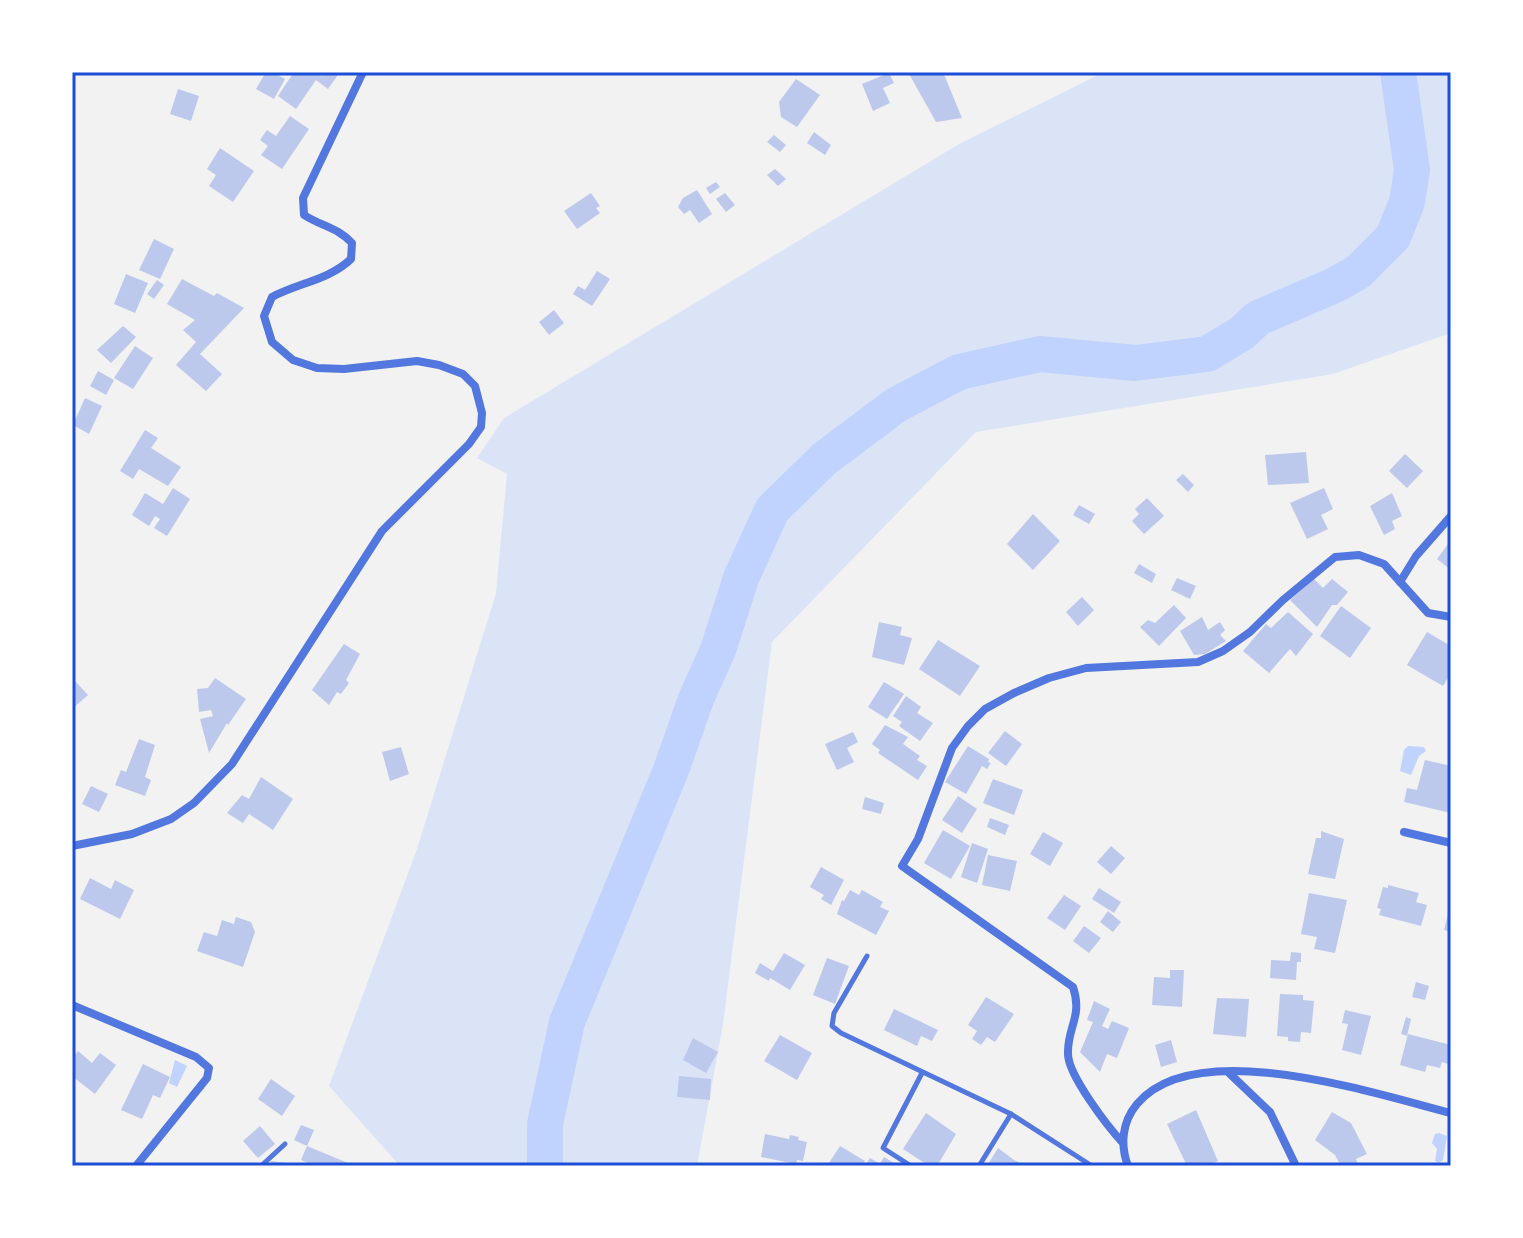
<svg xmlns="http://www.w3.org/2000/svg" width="1523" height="1238" viewBox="0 0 1523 1238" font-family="'Titillium Web',sans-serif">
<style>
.green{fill:#dbe4f7}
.water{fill:#bfd3fe}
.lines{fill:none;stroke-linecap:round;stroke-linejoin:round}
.river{stroke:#bfd3fe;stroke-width:36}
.building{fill:#bdc9ec}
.service{stroke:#5277de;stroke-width:5}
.minor{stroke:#5277de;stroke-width:8}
.neatline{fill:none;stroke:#1d4ed8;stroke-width:3}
</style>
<rect width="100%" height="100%" fill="#f2f2f2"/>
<polygon class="green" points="1104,72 1451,72 1451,333 1333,374 976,432 772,642 723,1024 697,1166 400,1166 329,1086 417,849 496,593 507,474 477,458 504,418 959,144"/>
<g class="water">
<polygon points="1408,746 1424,747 1426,751 1419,756 1411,775 1400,771 1404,750"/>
<polygon points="175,1060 187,1066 177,1087 169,1083"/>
<polygon points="1439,1133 1447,1136 1443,1160 1439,1163 1435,1161 1437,1149 1432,1143 1435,1134"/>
</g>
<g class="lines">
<polyline class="river" points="545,1166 545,1124 567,1022 671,770 696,699 718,650 741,578 772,510 824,459 896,405 959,372 1040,354 1135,363 1207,354 1242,333 1258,318 1335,285 1358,272 1393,237 1407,202 1412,170 1398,72"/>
</g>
<g class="building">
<polygon points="266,72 273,72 285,79 274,99 256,89"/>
<polygon points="294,72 316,72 322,76 324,72 340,72 328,89 316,80 296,109 278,96"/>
<polygon points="908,72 943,72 962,118 936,122"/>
<polygon points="889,73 894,83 883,88 890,103 873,111 862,84"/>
<polygon points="796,79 820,95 797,127 781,117 779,102"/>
<polygon points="178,89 199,96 191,121 170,114"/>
<polygon points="290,116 309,129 282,169 261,155 268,146 260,140 267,130 276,136"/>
<polygon points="814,132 831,145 825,155 807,143"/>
<polygon points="774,135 786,145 780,152 767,142"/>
<polygon points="220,148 254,171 233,202 209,186 216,175 207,169"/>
<polygon points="775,169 786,179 778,186 767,175"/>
<polygon points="716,182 720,187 710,194 706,188"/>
<polygon points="697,190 712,214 699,223 690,210 684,214 678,207 683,198"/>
<polygon points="591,193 600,206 596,208 600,213 577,229 564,211"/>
<polygon points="725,193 735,205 726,212 716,199"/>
<polygon points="154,239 174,249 160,279 139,270"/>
<polygon points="597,271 610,279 592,306 573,294 578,286 585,290"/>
<polygon points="126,274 148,283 135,313 114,304"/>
<polygon points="182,279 214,296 217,293 244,308 200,354 222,374 206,391 176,365 196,342 183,330 195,320 167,304"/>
<polygon points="157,280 164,285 154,299 147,294"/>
<polygon points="554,310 564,323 549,335 539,322"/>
<polygon points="123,326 136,337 111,363 97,350"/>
<polygon points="135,346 153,358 133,389 114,378"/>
<polygon points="98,371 114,380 106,395 90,386"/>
<polygon points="85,398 102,406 89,434 73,425"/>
<polygon points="145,430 158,438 151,448 181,467 168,486 139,469 133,479 120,471"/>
<polygon points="1306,452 1309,483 1268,485 1265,455"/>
<polygon points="1405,454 1423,471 1407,488 1389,471"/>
<polygon points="1183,474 1194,485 1188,492 1176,480"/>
<polygon points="173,488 190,499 167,536 154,528 160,519 155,516 149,526 132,515 145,493 163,504"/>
<polygon points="1324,488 1333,509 1321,515 1328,529 1307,539 1290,503"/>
<polygon points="1392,493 1402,516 1392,521 1395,529 1384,535 1370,506"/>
<polygon points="1147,498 1164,516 1144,534 1132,521 1139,514 1135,509"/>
<polygon points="1079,505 1095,514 1089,524 1073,515"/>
<polygon points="1033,514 1060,541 1033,570 1007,544"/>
<polygon points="1451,540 1451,570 1437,559"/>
<polygon points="1139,564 1156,574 1152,583 1134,573"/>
<polygon points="1177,578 1196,586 1190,599 1171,590"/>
<polygon points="1314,579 1323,588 1332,579 1348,592 1337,605 1332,605 1317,627 1290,600"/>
<polygon points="1082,597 1094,610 1078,626 1066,612"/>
<polygon points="1174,605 1186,618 1159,646 1140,627 1148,620 1155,623"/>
<polygon points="1341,606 1371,628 1350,658 1320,636"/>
<polygon points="1288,612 1313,634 1296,656 1290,649 1269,673 1243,651 1266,624 1271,628"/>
<polygon points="1202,617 1208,630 1220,622 1225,630 1220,635 1226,641 1205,654 1194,655 1180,631"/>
<polygon points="879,622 902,627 900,635 912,638 904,665 872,657"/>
<polygon points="1427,632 1451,646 1451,673 1443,686 1407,665"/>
<polygon points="938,640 980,666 960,696 919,669"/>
<polygon points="344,644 360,654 346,680 349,683 341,694 337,692 329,705 312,690"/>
<polygon points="215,678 246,699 228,725 227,723 209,753 200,719 213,716 211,710 199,712 197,689 208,688"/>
<polygon points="75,681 88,695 72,709 72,684"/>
<polygon points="884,682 904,694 887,719 868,707"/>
<polygon points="906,696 921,707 917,713 933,723 920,741 899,726 902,722 893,716"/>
<polygon points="885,725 908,737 903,744 920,756 917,760 927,766 918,780 878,753 880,750 872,744"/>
<polygon points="1005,731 1022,744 1006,766 988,753"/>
<polygon points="853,732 858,742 847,748 854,762 837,770 825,744"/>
<polygon points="139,739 155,745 145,777 151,780 145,796 115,785 121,770 126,772"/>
<polygon points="968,746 989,759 988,762 991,763 987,769 982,766 966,794 945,782"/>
<polygon points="401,747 409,774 390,781 382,752"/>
<polygon points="1425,760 1451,766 1451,813 1404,802 1407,788 1417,790"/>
<polygon points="261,777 293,799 273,830 249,814 243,823 227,813 242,795 249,799"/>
<polygon points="993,779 1023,790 1014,815 983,803"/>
<polygon points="91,786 108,794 99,812 82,804"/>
<polygon points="958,796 977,809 962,833 942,820"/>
<polygon points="865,797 884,803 881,814 862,809"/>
<polygon points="990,818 1009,825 1005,835 987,827"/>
<polygon points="943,830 970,846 951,879 924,863"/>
<polygon points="1321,831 1344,839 1335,879 1308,874 1316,838 1321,838"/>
<polygon points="1043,832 1063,843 1050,866 1030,854"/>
<polygon points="972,843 988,849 977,883 961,877"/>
<polygon points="1111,846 1125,858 1111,874 1097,862"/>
<polygon points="988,855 1017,861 1010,891 982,885"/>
<polygon points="821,867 844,880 831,905 821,899 824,895 810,887"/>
<polygon points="90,878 111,889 115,880 134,890 120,919 80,899"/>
<polygon points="1388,885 1419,893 1416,902 1427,905 1421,926 1379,915 1381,909 1377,908 1383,887 1388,888"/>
<polygon points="1099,888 1121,902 1114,913 1092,899"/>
<polygon points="850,890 859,895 862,890 883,902 880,907 889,911 876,935 837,914 842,900 844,901"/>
<polygon points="1309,893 1347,900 1335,953 1314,949 1317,937 1301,934"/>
<polygon points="1064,895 1081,906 1065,930 1047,918"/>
<polygon points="1450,905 1451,905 1451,932 1444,930"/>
<polygon points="1108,911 1121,922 1113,932 1100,922"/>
<polygon points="236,917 251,922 255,932 243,967 197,951 204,932 217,936 222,920 234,924"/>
<polygon points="1084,926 1101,938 1089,953 1073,941"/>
<polygon points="1291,952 1301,953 1301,962 1297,962 1296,980 1270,978 1271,960 1290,961"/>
<polygon points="784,953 805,965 790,990 770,978 769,981 755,973 760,963 773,971"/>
<polygon points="827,958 849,966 835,1004 813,995"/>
<polygon points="1170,970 1184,970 1182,1007 1152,1005 1154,977 1170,978"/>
<polygon points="1416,982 1429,986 1425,1000 1412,997"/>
<polygon points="1280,994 1303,995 1303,1000 1314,1001 1311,1033 1301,1032 1300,1042 1288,1041 1288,1037 1277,1036"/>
<polygon points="986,997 1014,1014 995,1042 987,1037 981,1045 972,1039 977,1031 968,1025"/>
<polygon points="1217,998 1249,999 1246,1037 1213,1034"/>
<polygon points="1094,1001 1110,1009 1102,1026 1108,1029 1112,1021 1129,1028 1117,1058 1107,1054 1100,1072 1080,1052 1093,1022 1087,1020"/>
<polygon points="894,1009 938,1030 932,1041 921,1036 917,1046 884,1030"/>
<polygon points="1345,1010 1371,1016 1361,1055 1342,1050 1348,1024 1342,1023"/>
<polygon points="1406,1017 1411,1019 1407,1036 1401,1034"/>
<polygon points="1408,1034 1451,1045 1451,1065 1442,1062 1440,1068 1427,1065 1425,1072 1400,1065"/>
<polygon points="780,1035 812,1053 797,1080 764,1061"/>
<polygon points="693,1038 718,1052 706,1073 683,1060"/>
<polygon points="1171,1040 1177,1062 1161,1067 1155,1045"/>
<polygon points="78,1051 92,1063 100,1053 116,1065 95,1094 72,1076 72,1059"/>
<polygon points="143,1064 170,1077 160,1098 153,1095 142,1119 121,1110"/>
<polygon points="679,1076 711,1079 710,1100 677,1097"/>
<polygon points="271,1079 295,1096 282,1116 258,1099"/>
<polygon points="1196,1110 1218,1161 1207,1166 1187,1166 1167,1124"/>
<polygon points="1332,1112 1351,1123 1367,1154 1356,1159 1359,1166 1341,1166 1335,1155 1315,1140"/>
<polygon points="926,1113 956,1134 937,1166 929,1166 903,1149"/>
<polygon points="301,1125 314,1130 307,1146 294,1140"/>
<polygon points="260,1126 275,1144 258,1158 243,1141"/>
<polygon points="765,1134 789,1139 790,1135 799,1137 798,1140 807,1142 803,1161 797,1160 796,1164 761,1157"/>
<polygon points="307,1146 348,1163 347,1166 307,1166 308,1163 301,1160"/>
<polygon points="840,1146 865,1161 862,1166 827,1166"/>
<polygon points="998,1148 1014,1160 1026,1166 987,1166"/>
<polygon points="884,1157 899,1166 865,1166 870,1158 880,1164"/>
<polygon points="271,1161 294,1164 294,1166 270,1166"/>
</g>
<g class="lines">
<g class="service">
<polyline points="867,956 834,1013 832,1026 841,1033 1011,1114 1092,1166"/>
<polyline points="261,1166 285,1144"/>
<polyline points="911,1166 883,1148 922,1073"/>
<polyline points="979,1166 1011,1114"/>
</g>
<g class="minor">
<polyline points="1400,582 1416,556 1451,516"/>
<polyline points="1404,832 1451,843"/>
<path d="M72,846L132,834L171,819L194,803L232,764L382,531L469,444L481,427L482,413L475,386L463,374L439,365L417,361L344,369L317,368L293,360L272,342L264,316L272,297C298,283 329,280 351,259L352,243C339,228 321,226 304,215L303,198L363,72"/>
<polyline points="72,1005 196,1057 209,1068 207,1078 136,1166"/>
<polyline points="1229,1073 1270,1112 1296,1166"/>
<path d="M1123,1143C1108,1127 1068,1075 1068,1054C1067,1027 1083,1017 1073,987L902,866L918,839L952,748L968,726L985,709L1014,693L1049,678L1086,668L1198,662L1223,651L1250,632L1283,600L1335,557L1359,555L1384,564L1428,613L1451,617"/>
<path d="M1128,1166C1120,1145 1122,1122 1137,1104C1195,1034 1376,1094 1451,1113"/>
</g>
</g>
<rect width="1523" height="1238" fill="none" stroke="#ffffff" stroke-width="148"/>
<rect x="74" y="74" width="1375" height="1090" class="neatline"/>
</svg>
